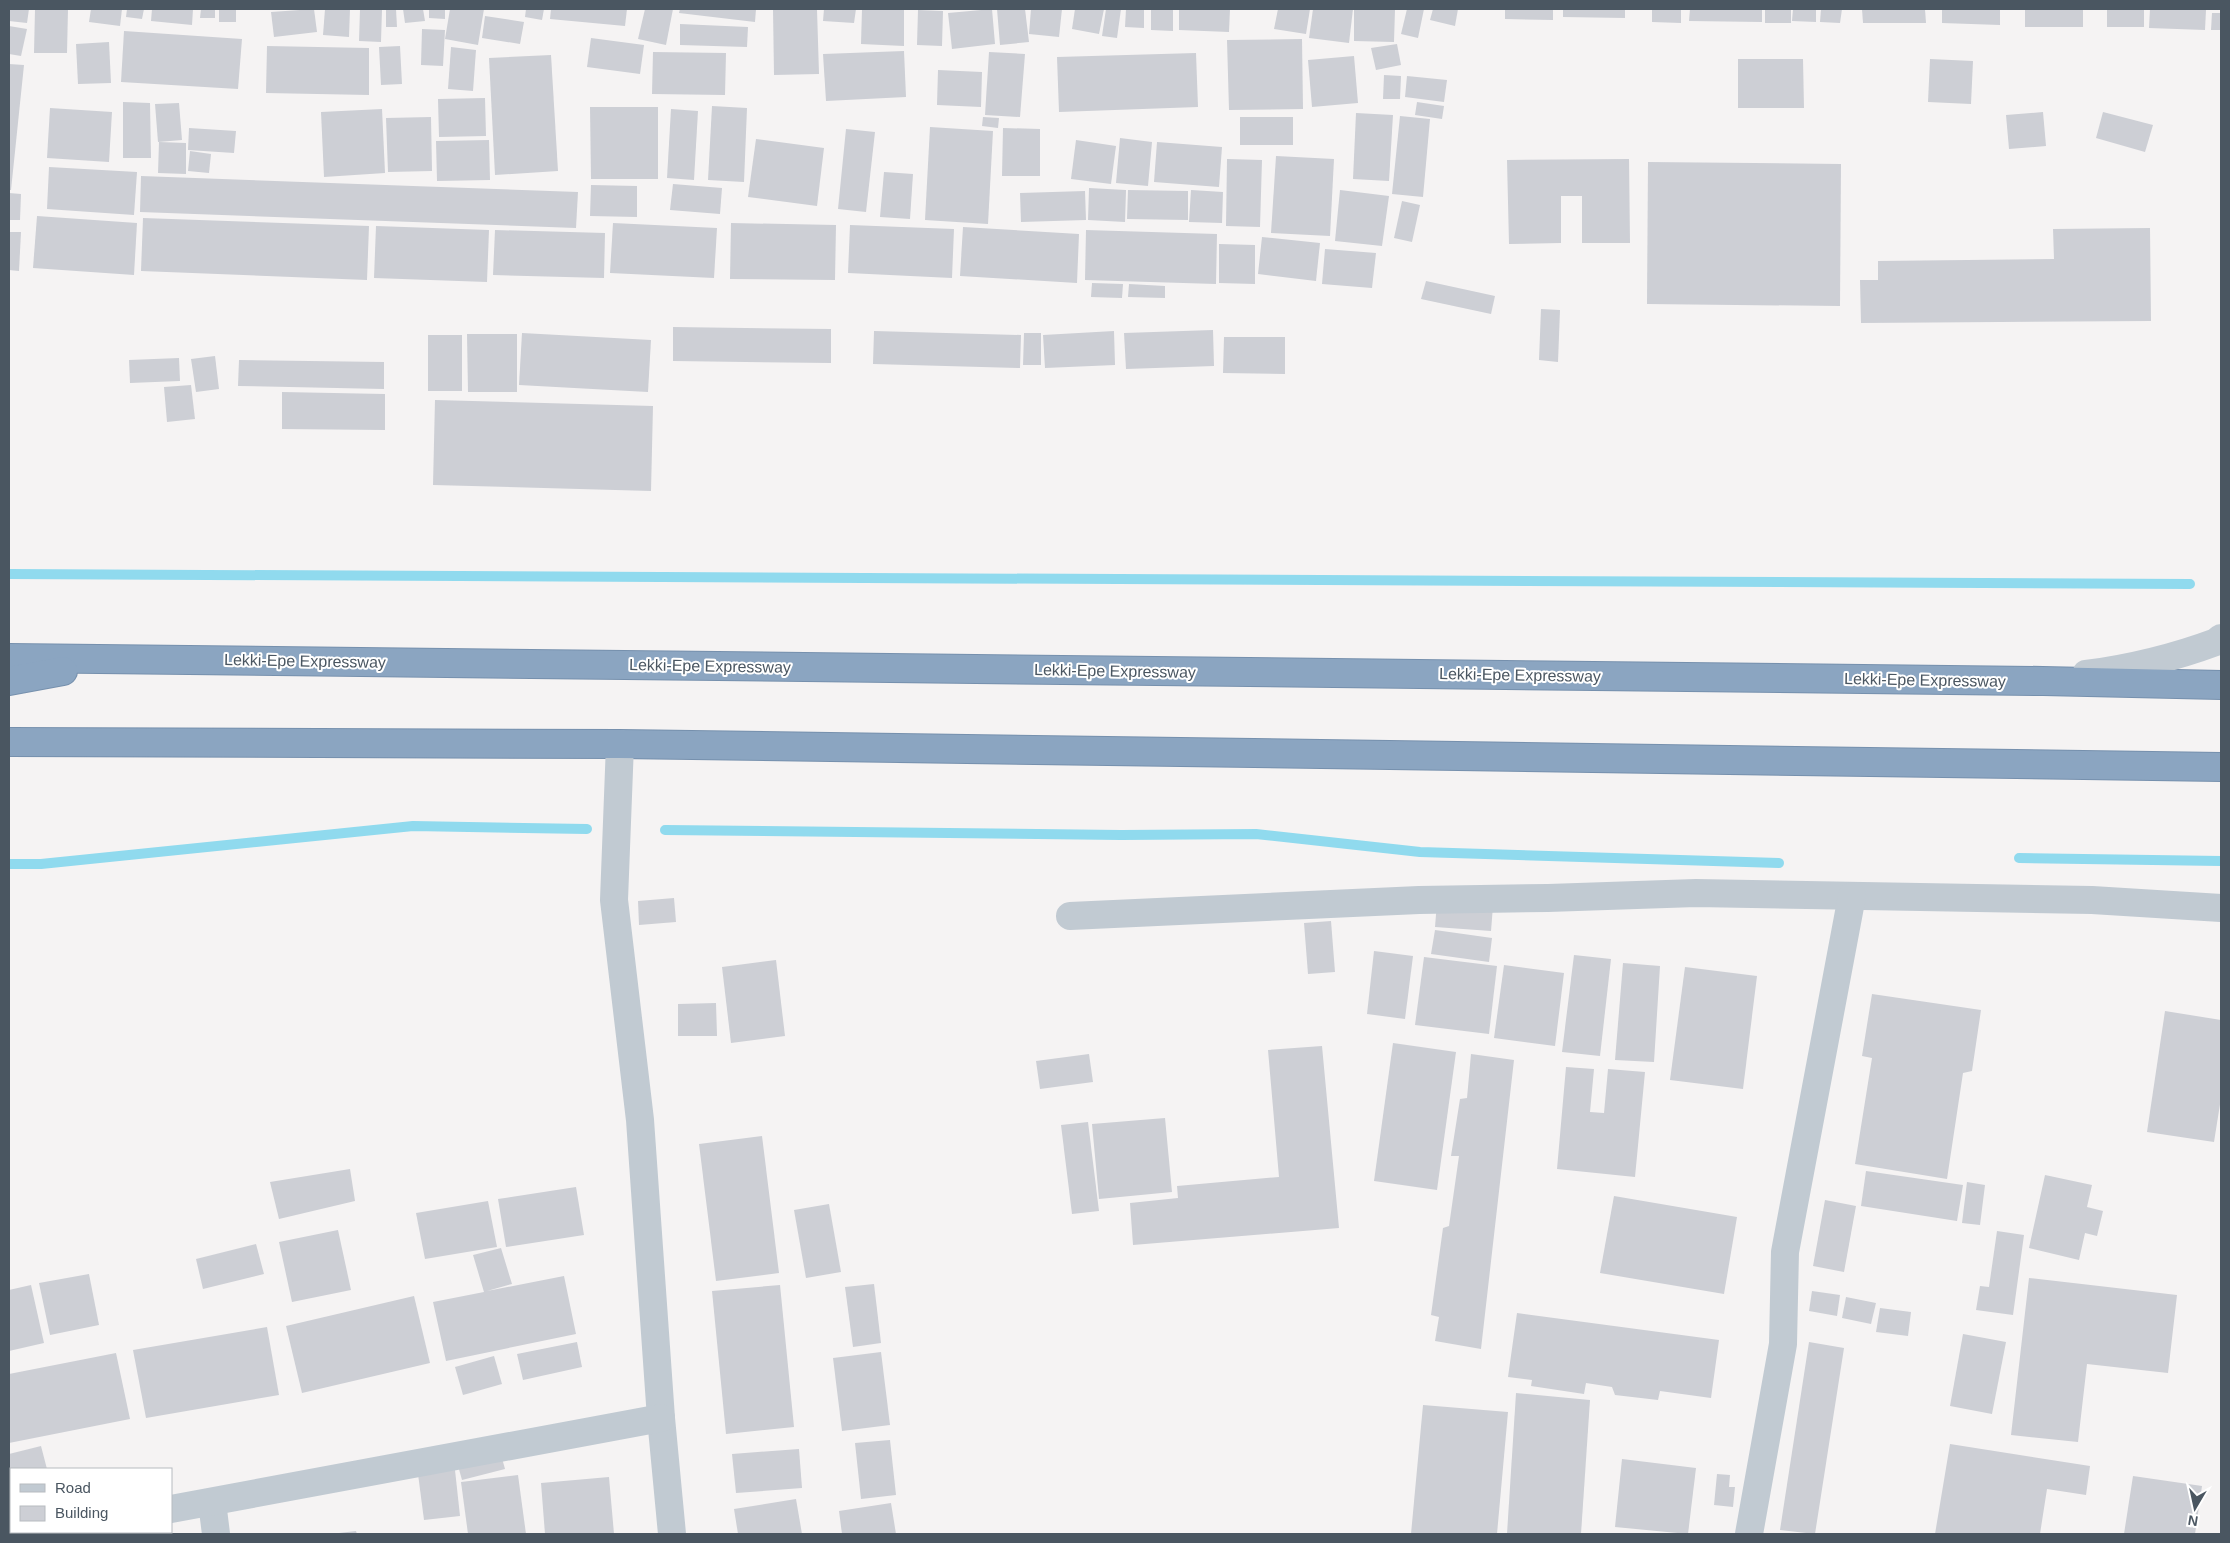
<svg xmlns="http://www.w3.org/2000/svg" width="2230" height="1543" viewBox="0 0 2230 1543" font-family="Helvetica,sans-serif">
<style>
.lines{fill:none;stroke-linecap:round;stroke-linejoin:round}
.stream{stroke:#90daee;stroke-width:10}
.building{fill:#cdcfd5}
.highway-casing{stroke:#7690ad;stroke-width:30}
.minor{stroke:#c1cad2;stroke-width:28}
.highway{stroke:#8ba5c1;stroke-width:28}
.labels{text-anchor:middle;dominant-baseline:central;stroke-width:4;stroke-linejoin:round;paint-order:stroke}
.street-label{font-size:16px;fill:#4a5661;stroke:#fff}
</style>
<rect width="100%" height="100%" fill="#f5f3f3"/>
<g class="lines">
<g class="stream">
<polyline points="9,574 2190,584"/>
<polyline points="665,830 1121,835 1256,834 1420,852 1779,863"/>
<polyline points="2019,858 2221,861"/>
<polyline points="9,864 41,864 413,826 587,829"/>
</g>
</g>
<g class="building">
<polygon points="9,9 29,9 27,23 9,21"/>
<polygon points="35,9 68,9 67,53 34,53"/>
<polygon points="91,9 122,9 120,26 89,22"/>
<polygon points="127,9 144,9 142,19 126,17"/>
<polygon points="152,9 193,9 192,25 151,21"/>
<polygon points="201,9 215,9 215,18 200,18"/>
<rect x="219" y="9" width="17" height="13"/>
<polygon points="314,9 317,32 274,37 271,12"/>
<polygon points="325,9 350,9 349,37 323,35"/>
<polygon points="360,9 382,9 381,42 359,41"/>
<polygon points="386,9 396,9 397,27 386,27"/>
<polygon points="403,9 423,9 425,21 405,23"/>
<polygon points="429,9 445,9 445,19 429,18"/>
<polygon points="450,9 484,9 478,45 445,39"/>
<polygon points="526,9 544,9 542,20 525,17"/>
<polygon points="551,9 627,9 625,26 550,19"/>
<polygon points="645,9 673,9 666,45 638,39"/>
<polygon points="680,9 756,9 755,22 679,13"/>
<polygon points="773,9 817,9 819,74 774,75"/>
<polygon points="824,9 856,9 854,23 823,21"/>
<polygon points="862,9 904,9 904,46 861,44"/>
<polygon points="992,9 995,44 952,49 948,13"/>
<polygon points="997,9 1025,9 1029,42 1000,45"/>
<polygon points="1031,9 1062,9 1059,37 1029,34"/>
<polygon points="1075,9 1104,9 1099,34 1072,29"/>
<polygon points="1106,9 1121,9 1117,38 1102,36"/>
<polygon points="1126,9 1144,9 1144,28 1125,27"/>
<polygon points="1151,9 1173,9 1173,31 1151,30"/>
<polygon points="1179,9 1230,9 1229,32 1179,30"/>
<polygon points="1278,9 1310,9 1306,34 1274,29"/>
<polygon points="1313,9 1353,9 1349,43 1309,38"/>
<polygon points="1354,9 1395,9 1394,42 1354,41"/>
<polygon points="1407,9 1424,9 1418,38 1401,34"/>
<polygon points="1433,9 1458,9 1455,26 1430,20"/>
<polygon points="1505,9 1553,9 1553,20 1505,19"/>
<polygon points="1563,9 1625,9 1625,18 1563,17"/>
<polygon points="1652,9 1681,9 1681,23 1652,22"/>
<polygon points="1690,9 1762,9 1762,22 1689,21"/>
<rect x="1765" y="9" width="26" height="14"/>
<polygon points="1793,9 1816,9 1816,22 1792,21"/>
<polygon points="1821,9 1842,9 1840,23 1820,22"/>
<polygon points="1862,9 1925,9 1926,23 1863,23"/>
<polygon points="1942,9 2000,9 2000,25 1942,23"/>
<rect x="2025" y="9" width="58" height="18"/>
<rect x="2107" y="9" width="37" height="18"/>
<polygon points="2150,9 2206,10 2205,30 2149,28"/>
<polygon points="918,10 943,11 942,46 917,45"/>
<polygon points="2212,13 2221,13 2221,30 2211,30"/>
<polygon points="485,16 524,22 520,44 482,38"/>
<polygon points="680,24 748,27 747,47 680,45"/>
<polygon points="9,26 27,29 21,56 9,54"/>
<polygon points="422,29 445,30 443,66 421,65"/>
<polygon points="124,31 242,39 238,89 121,82"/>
<polygon points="591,38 644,45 640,74 587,67"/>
<polygon points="1302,39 1303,109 1229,110 1227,40"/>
<polygon points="109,42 111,83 78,84 76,44"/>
<polygon points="1397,44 1401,65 1376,70 1371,48"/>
<polygon points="267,46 369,48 369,95 266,93"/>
<polygon points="400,46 402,84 381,85 379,47"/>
<polygon points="451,47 476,50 473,91 448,89"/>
<polygon points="904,51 906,97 826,101 823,54"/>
<polygon points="653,52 726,53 725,95 652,94"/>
<polygon points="989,52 1025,54 1020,117 985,115"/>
<polygon points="1196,53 1198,107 1059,112 1057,57"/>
<polygon points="551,55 558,171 495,175 489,58"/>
<polygon points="1354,56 1358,103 1312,107 1308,60"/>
<polygon points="1738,59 1803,59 1804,108 1738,108"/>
<polygon points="1930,59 1973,61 1971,104 1928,102"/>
<polygon points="9,64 24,65 11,190 9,190"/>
<polygon points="938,70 982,72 981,107 937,105"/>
<polygon points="1384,75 1401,76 1400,99 1383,99"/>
<polygon points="1407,76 1447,80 1444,102 1405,97"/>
<polygon points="485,98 486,136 439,137 438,99"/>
<polygon points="123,102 150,103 151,158 123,158"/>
<polygon points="1417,102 1444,106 1442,119 1415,115"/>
<polygon points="179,103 182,140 158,142 155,104"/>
<polygon points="712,106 747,108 744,182 708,180"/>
<polygon points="590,107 658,107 658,179 591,179"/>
<polygon points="50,108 112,112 109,162 47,158"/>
<polygon points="382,109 385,173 324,177 321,112"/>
<polygon points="671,109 698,111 694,180 667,178"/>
<polygon points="2043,112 2046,146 2009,149 2006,115"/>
<polygon points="2103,112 2153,125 2145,152 2096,138"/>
<polygon points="1356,113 1393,115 1389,181 1353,179"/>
<polygon points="1400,116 1430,119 1423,197 1392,194"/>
<polygon points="431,117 432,171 388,172 386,118"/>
<polygon points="983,117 999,118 998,128 982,126"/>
<rect x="1240" y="117" width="53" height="28"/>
<polygon points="930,127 993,131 988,224 925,220"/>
<polygon points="189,128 236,131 234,153 188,150"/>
<polygon points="1003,128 1040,129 1040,176 1002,176"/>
<polygon points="846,129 875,132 866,212 838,209"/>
<polygon points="1120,138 1152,142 1148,186 1116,183"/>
<polygon points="756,139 824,148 817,206 748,197"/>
<polygon points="489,140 490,180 437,181 436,141"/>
<polygon points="1076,140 1116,146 1111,184 1071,179"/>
<polygon points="159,142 186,143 186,174 158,173"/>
<polygon points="1157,142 1222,147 1219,187 1154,182"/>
<polygon points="190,151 211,154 209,173 188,171"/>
<polygon points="1276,156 1334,159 1330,236 1271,233"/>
<polygon points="1227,159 1262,160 1260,227 1226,226"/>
<polygon points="1629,159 1630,243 1582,243 1582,196 1561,196 1561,243 1509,244 1507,160"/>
<polygon points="1648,162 1841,164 1840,306 1647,304"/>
<polygon points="49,167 137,172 134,215 47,209"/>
<polygon points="884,172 913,174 910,219 880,217"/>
<polygon points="141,176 578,192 576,228 140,212"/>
<polygon points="673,184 722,188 720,214 670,210"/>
<polygon points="591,185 637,186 637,217 590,216"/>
<polygon points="1089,188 1126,190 1125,222 1088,220"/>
<polygon points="1128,190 1188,191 1188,220 1127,219"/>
<polygon points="1191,190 1223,192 1222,223 1189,222"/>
<polygon points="1340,190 1389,196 1382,246 1335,241"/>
<polygon points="1085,191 1086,220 1021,222 1020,193"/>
<polygon points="9,193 21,194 20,220 9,220"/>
<polygon points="1402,201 1420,205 1412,242 1394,238"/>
<polygon points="37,216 137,223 134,275 33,268"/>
<polygon points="143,218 369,226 367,280 141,271"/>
<polygon points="613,223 717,228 714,278 610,273"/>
<polygon points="731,223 836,225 835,280 730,279"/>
<polygon points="850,225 954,229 952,278 848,273"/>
<polygon points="376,226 489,230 487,282 374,278"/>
<polygon points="963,227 1079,234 1077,283 960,276"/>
<polygon points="2150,228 2151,321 1861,323 1860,280 1878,280 1878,261 2054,259 2053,229"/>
<polygon points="495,230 605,233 604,278 493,275"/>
<polygon points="1086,230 1217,234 1216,284 1085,280"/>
<polygon points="9,232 21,232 19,271 9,270"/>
<polygon points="1262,237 1320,243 1316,281 1258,274"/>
<polygon points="1219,244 1255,245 1255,284 1219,283"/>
<polygon points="1325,249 1376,253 1372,288 1322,284"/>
<polygon points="1426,281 1495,296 1491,314 1421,299"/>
<polygon points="1092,283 1123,284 1122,298 1091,297"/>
<polygon points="1129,284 1165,286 1165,298 1128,297"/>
<polygon points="1541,309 1560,310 1558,362 1539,360"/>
<polygon points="673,327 831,329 831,363 673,361"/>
<polygon points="1213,330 1214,366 1126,369 1124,333"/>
<polygon points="874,331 1021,335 1020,368 873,364"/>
<polygon points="1114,331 1115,365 1045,368 1043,335"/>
<polygon points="522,333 651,340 648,392 519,385"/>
<polygon points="1024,333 1041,333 1041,365 1023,365"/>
<polygon points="467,334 517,334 517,392 468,392"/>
<rect x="428" y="335" width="34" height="56"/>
<polygon points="1224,337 1285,337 1285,374 1223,373"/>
<polygon points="215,356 219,389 196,392 191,359"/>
<polygon points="179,358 180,381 130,383 129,360"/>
<polygon points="239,360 384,362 384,389 238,386"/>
<polygon points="191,385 195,419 167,422 164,387"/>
<polygon points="282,392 385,394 385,430 282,429"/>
<polygon points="435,400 653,406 651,491 433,485"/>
<polygon points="674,898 676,922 639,925 638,901"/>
<polygon points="1437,902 1493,906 1491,931 1435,927"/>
<polygon points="1331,921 1335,972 1308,974 1304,923"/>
<polygon points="1435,930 1492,938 1489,962 1431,954"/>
<polygon points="1374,951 1413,956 1405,1019 1367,1014"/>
<polygon points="1574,955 1611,959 1600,1056 1562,1052"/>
<polygon points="1424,957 1497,966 1489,1034 1415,1025"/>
<polygon points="776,960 785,1036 731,1043 722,967"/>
<polygon points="1623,963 1660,966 1654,1062 1615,1060"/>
<polygon points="1504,965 1564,973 1555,1046 1494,1038"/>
<polygon points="1685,967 1757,976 1743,1089 1670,1080"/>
<polygon points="1872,994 1981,1010 1972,1071 1963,1073 1947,1179 1855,1164 1872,1058 1862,1056"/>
<polygon points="716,1003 717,1036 678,1036 678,1004"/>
<polygon points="2165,1011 2221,1020 2221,1098 2214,1142 2147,1132"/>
<polygon points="1393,1043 1456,1052 1437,1190 1374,1181"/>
<polygon points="1322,1046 1339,1228 1133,1245 1130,1203 1178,1198 1177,1186 1279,1177 1268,1050"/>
<polygon points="1089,1054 1093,1082 1040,1089 1036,1061"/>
<polygon points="1471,1054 1514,1060 1481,1349 1435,1341 1439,1317 1431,1315 1443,1228 1449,1226 1459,1156 1451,1156 1460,1099 1467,1098"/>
<polygon points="1566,1067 1594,1069 1590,1112 1604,1113 1608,1069 1645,1072 1635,1177 1557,1169"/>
<polygon points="1165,1118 1172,1192 1099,1199 1092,1124"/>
<polygon points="1088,1122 1099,1211 1072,1214 1061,1125"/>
<polygon points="762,1136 779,1273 716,1281 699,1144"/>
<polygon points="350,1169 355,1201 279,1219 270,1182"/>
<polygon points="1866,1171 1963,1185 1957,1221 1861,1206"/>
<polygon points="2045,1175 2092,1185 2087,1207 2103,1211 2097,1236 2085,1233 2079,1260 2029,1248"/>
<polygon points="1967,1182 1985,1185 1980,1225 1962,1223"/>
<polygon points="576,1187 584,1235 506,1247 498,1199"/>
<polygon points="1614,1196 1737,1217 1724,1294 1600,1273"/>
<polygon points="1825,1200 1856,1206 1844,1272 1813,1266"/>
<polygon points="488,1201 497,1247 425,1259 416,1213"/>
<polygon points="829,1204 841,1272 806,1278 794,1210"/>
<polygon points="338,1230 351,1290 292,1302 279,1242"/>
<polygon points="1997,1231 2024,1235 2013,1315 1976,1310 1980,1286 1989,1287"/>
<polygon points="256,1244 264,1274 203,1289 196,1259"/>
<polygon points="501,1248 512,1284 487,1291 564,1276 576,1334 446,1361 433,1302 484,1292 473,1255"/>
<polygon points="89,1274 99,1325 50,1335 39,1283"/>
<polygon points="2029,1278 2177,1295 2168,1373 2087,1364 2078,1442 2011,1435"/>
<polygon points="874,1284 881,1343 853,1347 845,1287"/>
<polygon points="31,1285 44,1343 9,1351 9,1290"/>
<polygon points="780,1285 794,1427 726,1434 712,1291"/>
<polygon points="1812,1291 1840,1295 1837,1316 1809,1311"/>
<polygon points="414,1296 430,1363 302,1393 286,1326"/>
<polygon points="1846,1297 1876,1303 1871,1324 1842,1318"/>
<polygon points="1880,1308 1911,1312 1908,1336 1876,1332"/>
<polygon points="1517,1313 1719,1340 1711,1398 1660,1391 1658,1400 1615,1395 1612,1387 1586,1383 1584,1394 1531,1386 1532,1380 1508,1377"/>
<polygon points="267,1327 279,1395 146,1418 133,1350"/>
<polygon points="1963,1334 2006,1342 1992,1414 1950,1406"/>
<polygon points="577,1342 582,1367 523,1380 517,1354"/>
<polygon points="1809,1342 1844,1348 1815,1534 1780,1530"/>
<polygon points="881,1352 890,1425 842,1431 833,1358"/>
<polygon points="116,1353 130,1419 9,1443 9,1374"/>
<polygon points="494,1356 502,1384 463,1395 455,1367"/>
<polygon points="1516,1393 1590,1400 1581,1534 1507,1534"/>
<polygon points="1423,1405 1508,1412 1497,1534 1411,1534"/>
<polygon points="890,1440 896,1495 861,1499 855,1443"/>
<polygon points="1950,1444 2090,1466 2086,1495 2047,1489 2040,1534 1935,1534"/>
<polygon points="41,1446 47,1469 11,1469 11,1481 9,1481 9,1454"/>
<polygon points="799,1449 802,1488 736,1493 732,1454"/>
<polygon points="500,1451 505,1469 462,1480 457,1462"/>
<polygon points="1622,1459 1696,1468 1688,1534 1615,1527"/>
<polygon points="455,1470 460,1516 424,1520 418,1474"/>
<polygon points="1717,1474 1730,1475 1729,1487 1735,1487 1733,1507 1714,1505"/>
<polygon points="518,1475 526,1534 468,1534 461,1482"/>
<polygon points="2133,1476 2202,1486 2195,1534 2124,1534"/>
<polygon points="609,1477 614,1534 545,1534 541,1483"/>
<polygon points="796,1499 802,1534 738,1534 734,1509"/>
<polygon points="891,1503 896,1534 842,1534 839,1511"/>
<polygon points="356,1531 357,1534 339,1534 339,1533"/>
</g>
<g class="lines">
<defs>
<g id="highway">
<polyline points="9,658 2043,681 2221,685"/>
<polyline points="9,681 63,671"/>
<polyline points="9,742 620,744 2221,767"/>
</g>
</defs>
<use href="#highway" class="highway-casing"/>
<g class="minor">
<path d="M2086,674C2131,668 2173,658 2216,642L2221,638"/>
<polyline points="620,744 614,900 640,1120 661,1418 672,1534"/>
<polyline points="1070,916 1419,900 1548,898 1696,893 2092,900 2221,908"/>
<polyline points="212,1502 216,1534"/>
<polyline points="171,1509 661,1418"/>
<polyline points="34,1534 48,1532"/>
<polyline points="1749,1534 1783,1344 1785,1252 1852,896"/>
</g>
<use href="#highway" class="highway"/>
</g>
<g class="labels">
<g class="street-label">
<text transform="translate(305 661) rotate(1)">Lekki-Epe Expressway</text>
<text transform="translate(710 666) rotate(1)">Lekki-Epe Expressway</text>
<text transform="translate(1115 671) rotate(1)">Lekki-Epe Expressway</text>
<text transform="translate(1520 675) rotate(1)">Lekki-Epe Expressway</text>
<text transform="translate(1925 680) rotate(1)">Lekki-Epe Expressway</text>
</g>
</g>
<rect width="2230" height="1543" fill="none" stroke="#4a5661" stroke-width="20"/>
<rect x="10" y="1468" width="162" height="65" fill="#ffffff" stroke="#b7bbc0"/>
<rect x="20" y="1484" width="25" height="8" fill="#c1cad2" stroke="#b7bbc0"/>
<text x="55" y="1493" font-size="15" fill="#4a5661">Road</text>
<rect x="20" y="1506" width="25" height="15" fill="#cdcfd5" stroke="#b7bbc0"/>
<text x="55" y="1518" font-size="15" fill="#4a5661">Building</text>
<g transform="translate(2195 1508) rotate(189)" stroke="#ffffff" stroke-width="4" paint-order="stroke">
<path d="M0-4L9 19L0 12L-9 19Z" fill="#4a5661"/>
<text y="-8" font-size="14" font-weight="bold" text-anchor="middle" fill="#4a5661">N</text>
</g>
</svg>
